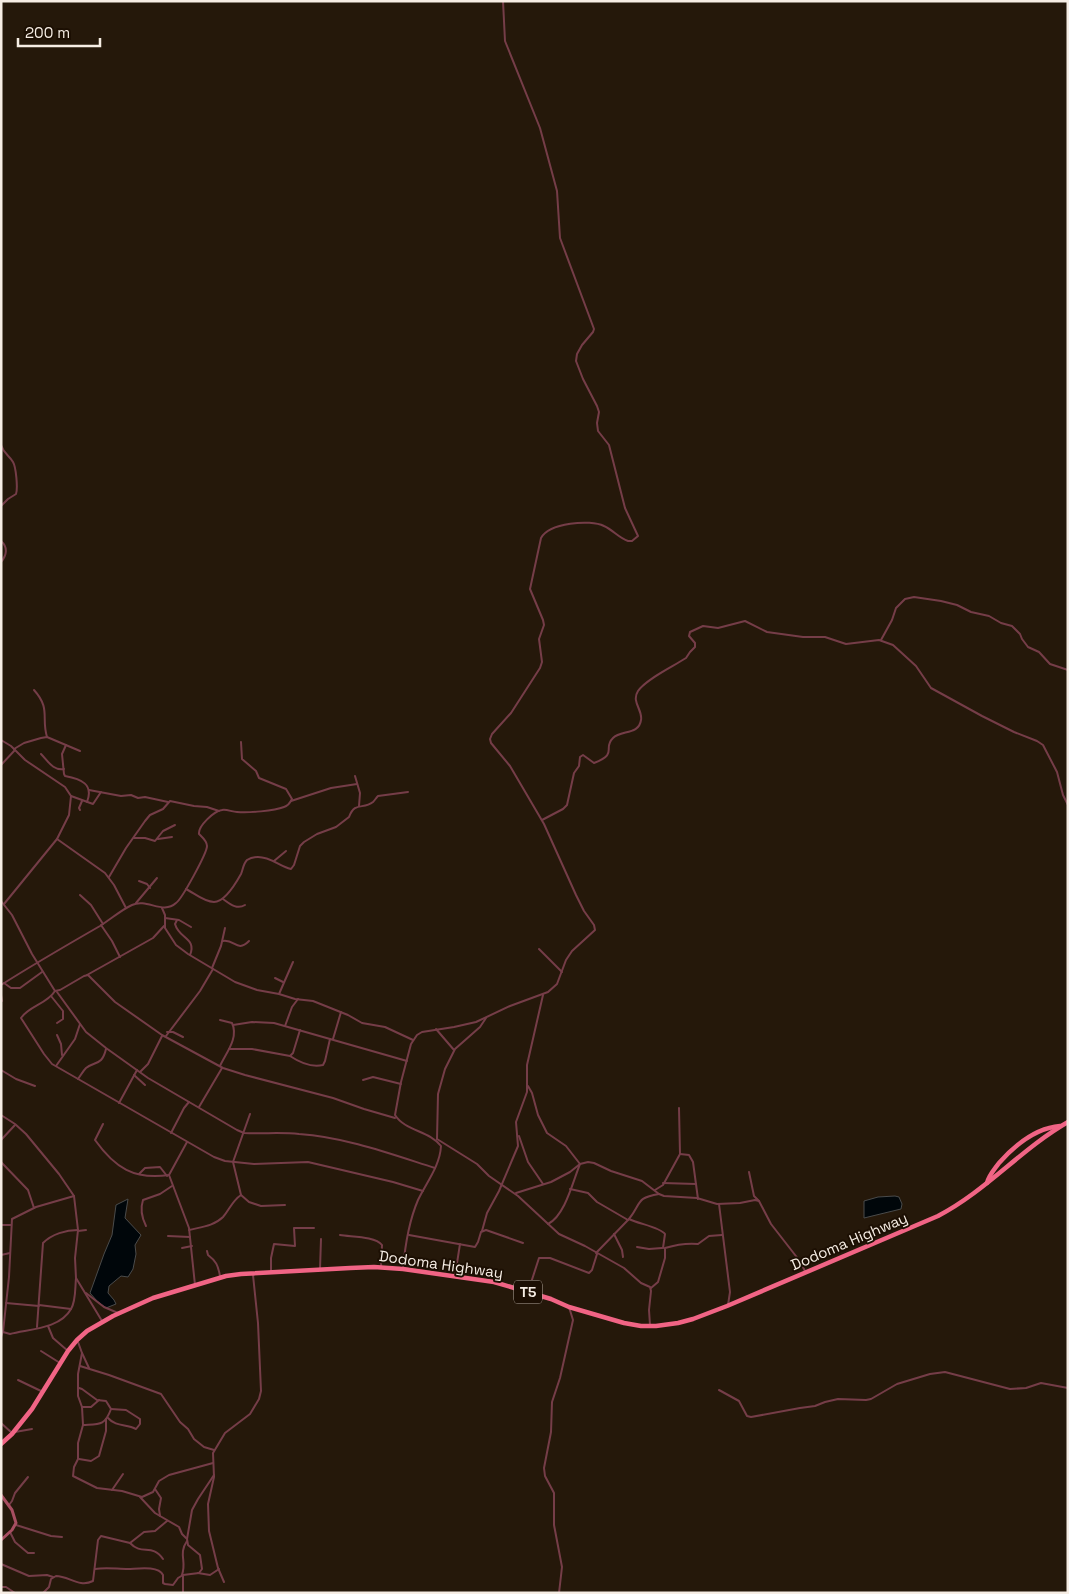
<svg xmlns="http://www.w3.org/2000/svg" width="1069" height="1594" viewBox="0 0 1069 1594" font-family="'Space Grotesk',sans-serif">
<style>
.water{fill:#00060a;stroke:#4a4b4b}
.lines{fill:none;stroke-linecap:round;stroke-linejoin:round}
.street{stroke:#753d48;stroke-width:2}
.secondary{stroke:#a74e61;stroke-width:3}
.highway{stroke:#f16485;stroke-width:4.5}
.labels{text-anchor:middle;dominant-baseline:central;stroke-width:4;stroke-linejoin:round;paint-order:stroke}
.shield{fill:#1c0f03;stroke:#b5aaa0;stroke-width:1}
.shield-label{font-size:14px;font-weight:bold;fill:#f6ede4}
.street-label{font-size:15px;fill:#f6ede4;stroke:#1c0f03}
</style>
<rect width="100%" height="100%" fill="#25180a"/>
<g class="water">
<polygon points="895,1196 899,1197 902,1204 901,1209 864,1218 864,1201 878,1197"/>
<polygon points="128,1199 125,1218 141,1235 135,1245 136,1254 133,1269 128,1277 121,1276 109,1286 108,1293 114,1300 116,1304 106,1308 97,1301 90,1293 104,1254 112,1235 116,1205"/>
</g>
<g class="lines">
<g class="street">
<path d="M1,445C4,454 9,455 13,462C16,467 18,488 16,494L8,499L1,506"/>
<path d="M1,541C8,547 7,555 1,562"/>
<polyline points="881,640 892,620 896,608 905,599 914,597 941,601 957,605 971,612 989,616 1001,623 1012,626 1020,634 1022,639 1028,647 1039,652 1050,664 1068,670"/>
<path d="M34,690C51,709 41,717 47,737"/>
<polyline points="1,740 11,746 25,760 65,787 71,796 69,815 57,839 4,904"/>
<path d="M66,745L62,754L64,774L65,776C81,779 94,784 87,802"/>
<polyline points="14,749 24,743 41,738 47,737 80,751"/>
<path d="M41,754C48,761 53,771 64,769"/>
<polyline points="1,765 15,750"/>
<polyline points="355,776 360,793 359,806"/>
<polyline points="89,790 121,796 131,795 138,798 145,797 168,802"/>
<polyline points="71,796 93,804 101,792"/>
<polyline points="291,801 331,788 357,784"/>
<polyline points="80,810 79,808 82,801"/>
<path d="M542,820L563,809L567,805L574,773L579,766L580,757L583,755L594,763C619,753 602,749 613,738C621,730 639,735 641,720C643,710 631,702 638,691C646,679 674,666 686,658L690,652L695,647V643L689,636L690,632L703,626L718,628L745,621L767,632L803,637H825L846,644L879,640L893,645L916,666L931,688L982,716L1014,732L1037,741L1043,745L1057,772L1063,795L1068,805"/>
<polyline points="134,838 145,838 155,841 163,831 175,825"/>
<polyline points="57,839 105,873 114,885 126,908"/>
<polyline points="158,839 172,837"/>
<polyline points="274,861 286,851"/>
<polyline points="109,877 126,848 145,821 150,815 163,809 170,801 194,806 207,807 219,811"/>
<polyline points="139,881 147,884 150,888"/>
<path d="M186,889C194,893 204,902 214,902C225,902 236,883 241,874C243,870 243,864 247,860C250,858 255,857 258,857C271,857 279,866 291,869L294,865L300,846L304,842L317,834L336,827L349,817C355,801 363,810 373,802C375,800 376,798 378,796L408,792"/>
<polyline points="80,895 91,905 103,924"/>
<path d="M223,899C230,904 237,910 245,905"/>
<polyline points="1,901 12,915 32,954 55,991 60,990 84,976 88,975 115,1002 162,1035 223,1068 245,1075 333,1098 364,1109 395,1118"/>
<polyline points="136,903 157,878"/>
<polyline points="162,908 165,915 165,928 176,945 188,954 235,982 257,990 279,994 295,999 313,1001 348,1015 362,1023 385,1027 413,1040"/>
<polyline points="165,918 179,920 191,927"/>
<path d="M177,920L175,924C179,939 197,938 190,955"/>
<polyline points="101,925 112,941 120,957"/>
<path d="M223,941C235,939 237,953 249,941"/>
<polyline points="539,949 562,972"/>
<polyline points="212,968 221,946 225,928"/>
<polyline points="87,975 153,938 164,926"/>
<polyline points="275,978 283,982"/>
<polyline points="4,983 11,988 20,988 42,972"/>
<path d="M1,985C34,964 67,945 100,926C111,919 121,910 132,905C147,898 163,915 176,903C182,899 207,853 207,846C207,841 202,837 199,834C198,826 214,811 222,810C227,809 232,812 237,812C248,813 274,811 284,807C288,806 290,803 292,799L286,789L259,778L256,771L242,759L241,742"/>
<path d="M55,991C47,1004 29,1006 21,1018L44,1054L52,1064L214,1157L225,1161L254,1164L308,1162L393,1182L423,1191"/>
<path d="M57,992L86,1032L106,1048L148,1078L237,1130L244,1133C263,1134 281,1132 299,1134C345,1137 391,1154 435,1168"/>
<polyline points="279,994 293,962"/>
<polyline points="1,995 2,1001"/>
<polyline points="51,996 63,1011 63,1019 57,1023"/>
<polyline points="233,1025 252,1022 274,1023 407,1061"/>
<polyline points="285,1026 292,1007 298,999"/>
<polyline points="436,1029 454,1050"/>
<polyline points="167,1032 173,1032 183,1037"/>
<polyline points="57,1035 61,1044 62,1055"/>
<polyline points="166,1036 200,991 213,969"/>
<polyline points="333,1039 341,1012"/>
<polyline points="229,1049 252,1049 290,1056 293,1053 300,1030"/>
<path d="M290,1056C299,1062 311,1068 323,1065L325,1061L330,1039"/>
<polyline points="56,1066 75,1039 80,1024"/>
<path d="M220,1066C226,1053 239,1038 232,1023L220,1020"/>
<polyline points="1,1070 16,1079 35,1086"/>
<polyline points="140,1072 148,1064 162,1036"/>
<polyline points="134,1075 145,1085"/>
<path d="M78,1079C81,1075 83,1071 86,1068C95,1061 102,1066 106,1049"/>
<polyline points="363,1080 373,1077 401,1084"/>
<path d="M528,1086L532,1093L538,1115L547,1133L566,1146L580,1164C573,1181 565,1216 548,1224"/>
<polyline points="119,1103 137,1070"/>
<polyline points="199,1107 222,1068"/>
<polyline points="250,1114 233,1162 241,1195 249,1202 261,1206 285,1205"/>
<polyline points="1,1115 15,1124 26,1134 59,1174 74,1196 78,1230 75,1258 76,1278 102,1321"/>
<path d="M103,1124L95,1140C115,1168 134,1180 169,1175"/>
<polyline points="171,1133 184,1108 189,1102"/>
<polyline points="519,1136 528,1162 543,1184"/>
<polyline points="437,1139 477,1164 489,1176 518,1196 559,1234 585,1246 624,1268 641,1283 650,1287 651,1291 649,1310 650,1325"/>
<polyline points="437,1139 438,1094 445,1069 455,1049 480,1027 486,1018"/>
<polyline points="1,1140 15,1125"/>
<polyline points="187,1142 169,1175 189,1228 195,1285"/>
<polyline points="680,1154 689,1155 693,1162 698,1199"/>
<polyline points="1,1162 28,1190 34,1208"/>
<polyline points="749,1172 754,1196 759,1201 771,1224 799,1260 805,1271"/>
<polyline points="139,1174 145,1168 160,1167 167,1176"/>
<polyline points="663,1183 696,1184"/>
<polyline points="570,1189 588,1193 597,1202 628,1220"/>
<polyline points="655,1190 663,1185 680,1154 679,1108"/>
<polyline points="516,1193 551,1182 570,1172 580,1164 588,1162 594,1163 611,1171 642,1181 659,1194 664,1196 697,1198 717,1204 740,1203 755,1200 759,1201"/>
<path d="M74,1196L36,1207L12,1219L9,1277L3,1332L10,1334C29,1329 60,1329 71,1309C76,1301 75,1288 76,1278"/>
<polyline points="719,1204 730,1292 728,1305"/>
<path d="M629,1219C639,1224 660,1227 665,1234L663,1248"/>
<polyline points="1,1225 11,1225"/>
<path d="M146,1226C142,1218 140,1209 143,1200L160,1194L172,1186"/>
<path d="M189,1230C201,1227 214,1226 223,1217C230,1209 232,1201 241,1195"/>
<polyline points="78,1231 86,1230"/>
<polyline points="482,1231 487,1213 499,1191 518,1146 516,1122 527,1092 527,1065 543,995"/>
<polyline points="614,1234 622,1250 623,1257"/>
<path d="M340,1235C351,1237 375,1236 382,1245L381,1267"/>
<polyline points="409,1235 475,1247 478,1242 481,1232 486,1230 523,1243"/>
<polyline points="168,1236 190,1237"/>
<polyline points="637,1247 649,1249 662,1248"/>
<polyline points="182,1248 192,1246"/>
<path d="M207,1251L208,1255C216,1261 218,1265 220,1276"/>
<path d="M596,1253L629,1219C642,1203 635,1198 659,1194"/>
<polyline points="1,1255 10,1253"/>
<polyline points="320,1269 321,1239"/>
<path d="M403,1269C405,1246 409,1221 418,1200C426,1183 440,1166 441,1146C430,1131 405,1131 395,1115L401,1082L411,1044L417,1035L422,1032L454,1027L476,1022L510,1006L548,992L557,984L566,960L572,951L595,930L594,925L584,911L576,895L544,824L510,766L491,743L490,739L492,734L511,713L540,668L542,662L539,639L544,625L543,620L530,589L541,538C549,523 590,519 604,526C613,530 619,538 628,541H632L638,536L625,508L609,445L598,431L597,423L599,412L597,406L583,379L576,361L577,354L582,345L593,332L594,329L560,238L557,191L540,128L505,41L503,1"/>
<polyline points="271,1271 271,1258 274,1244 295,1246 294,1228 314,1228"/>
<polyline points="455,1276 460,1244"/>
<path d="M651,1288L658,1282L665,1258V1248C675,1245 687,1243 698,1244L709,1236L722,1235"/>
<polyline points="528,1292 539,1258 550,1258 589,1273 592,1270 597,1254"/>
<polyline points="86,1293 104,1307 118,1313"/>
<polyline points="6,1303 39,1306"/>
<polyline points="39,1305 71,1309"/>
<polyline points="48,1326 53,1338 68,1351"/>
<path d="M37,1327L43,1243C52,1234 66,1230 78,1230"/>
<polyline points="1,1337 3,1331"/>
<polyline points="78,1342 82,1353 78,1374 78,1396 82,1407 83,1425 78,1443 78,1459 74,1467 73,1476 97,1488 122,1491 142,1497 153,1492 159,1481 169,1475 213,1463"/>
<polyline points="41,1351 60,1363"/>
<polyline points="82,1353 89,1368"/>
<polyline points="80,1366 109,1375 161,1394 180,1422 188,1429 194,1439 204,1447 214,1450"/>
<polyline points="18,1380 41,1391"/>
<path d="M79,1388L82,1389L97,1400L106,1401L111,1409C105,1426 99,1424 83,1425"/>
<polyline points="719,1390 739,1401 747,1416 751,1417 800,1408 815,1406 825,1402 838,1399 866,1400 871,1399 897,1384 930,1374 945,1372 1010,1389 1026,1388 1041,1383 1068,1388"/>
<polyline points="82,1407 91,1407 99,1400"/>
<path d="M108,1418C116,1427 126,1424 136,1429L140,1424V1419L126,1410L111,1409"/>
<polyline points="1,1423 12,1433"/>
<polyline points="15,1432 32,1429"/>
<polyline points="79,1459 91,1461 99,1456 106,1431 106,1419"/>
<polyline points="155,1489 161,1498 159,1509 160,1516 179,1527 182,1534 186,1538"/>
<polyline points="112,1490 123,1474"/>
<polyline points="140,1497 155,1513 160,1516"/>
<polyline points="9,1505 12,1501 15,1493 28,1477"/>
<polyline points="16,1525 51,1536 62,1537"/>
<polyline points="10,1532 15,1542 28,1553 34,1553"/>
<path d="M130,1543C142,1556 152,1543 163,1559"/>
<polyline points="1,1564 29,1576 47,1575 53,1577"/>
<path d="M95,1569C106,1567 117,1569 128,1569C136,1569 158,1565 163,1575C163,1575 163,1582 163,1583L165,1584L173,1585L178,1578L183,1575"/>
<polyline points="198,1573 210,1575 219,1569"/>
<path d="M182,1575C187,1561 178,1554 187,1541"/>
<polyline points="224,1582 218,1568 209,1531 208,1504 214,1477 213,1453 225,1433 250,1414 259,1399 261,1391 258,1323 253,1275"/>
<polyline points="1,1587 6,1587 15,1593"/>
<path d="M43,1593L49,1587L51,1579L56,1576C69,1576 79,1588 93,1581L98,1540L101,1536L130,1543L144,1532L155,1531L167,1521"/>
<polyline points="183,1593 183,1575 199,1573 202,1569 200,1555 188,1545 187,1539 192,1510 198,1499 214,1475"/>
<polyline points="559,1593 562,1567 554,1525 554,1493 545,1476 544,1468 551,1432 552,1402 560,1378 573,1320 569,1307"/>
</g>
<polyline class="secondary" points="1,1495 12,1510 16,1523 12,1530 1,1540"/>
<g class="highway">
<path d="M987,1183C989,1175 994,1170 999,1163C1015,1145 1035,1128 1060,1126"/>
<path d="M1,1444L12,1434L32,1409L68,1351L77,1340L87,1331L113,1316L153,1298L226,1276L241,1274L350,1268L374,1267L403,1269L494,1282L551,1299L569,1307L624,1323L641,1326H656L678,1323L693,1319L727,1306L938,1216C986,1191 1021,1149 1068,1122"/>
</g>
</g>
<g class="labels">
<rect class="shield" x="514" y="1280.5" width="28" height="23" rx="4"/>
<g class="shield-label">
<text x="528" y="1292">T5</text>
</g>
<g class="street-label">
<text transform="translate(849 1241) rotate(-23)">Dodoma Highway</text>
<text transform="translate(441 1264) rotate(8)">Dodoma Highway</text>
</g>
</g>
<rect width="1069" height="1594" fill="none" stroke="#f6ede4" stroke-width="5"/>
<path d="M18 38v8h82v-8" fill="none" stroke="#f6ede4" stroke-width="2.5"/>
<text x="25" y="38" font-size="15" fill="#f6ede4" stroke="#1c0f03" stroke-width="4" paint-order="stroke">200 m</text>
</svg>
